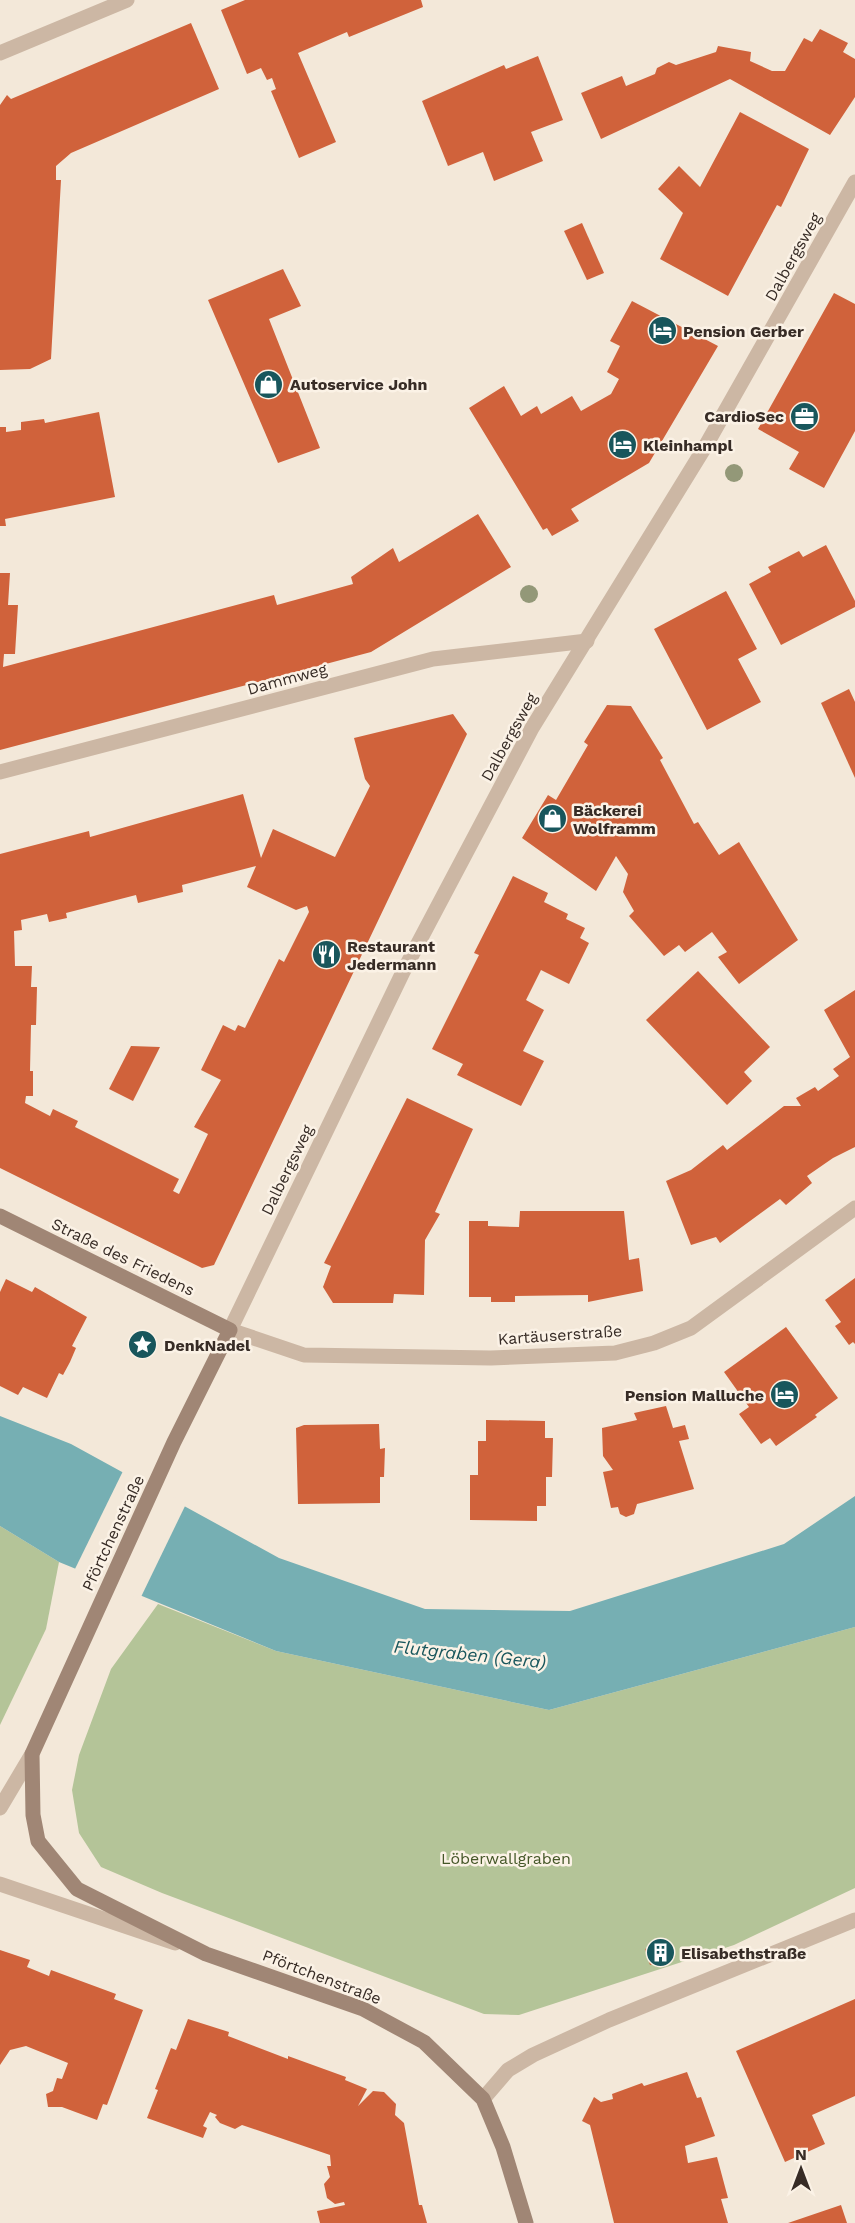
<svg xmlns="http://www.w3.org/2000/svg" width="855" height="2223" viewBox="0 0 855 2223" font-family="'Work Sans',sans-serif">
<style>
.green{fill:#b4c498}
.water{fill:#76afb3}
.pier{fill:#f3e8d9}
.building{fill:#d0623b;fill-rule:evenodd}
.lines{fill:none;stroke-linecap:round;stroke-linejoin:round}
.minor{stroke:#ccb7a4;stroke-width:15}
.secondary{stroke:#a08675;stroke-width:15}
.tree{fill:#939878}
.labels{text-anchor:middle;dominant-baseline:central;stroke-width:5;stroke-linejoin:round;paint-order:stroke}
.street-label{font-size:16px;fill:#372c26;stroke:#fbf2e6}
.poi-label{font-size:16px;font-weight:bold;fill:#372c26;stroke:#fbf2e6;text-anchor:start}
.park-label{font-size:16px;fill:#455728;stroke:#fbf2e6}
.water-label{font-size:18px;font-style:italic;fill:#18565c;stroke:#fbf2e6}
</style>
<rect width="100%" height="100%" fill="#f3e8d9"/>
<g class="green">
<polygon points="0,1526 59,1562 46,1629 0,1725"/>
<polygon points="158,1604 276,1651 549,1710 855,1627 855,1888 734,1945 519,2015 484,2014 162,1893 101,1867 79,1833 72,1790 79,1755 111,1669"/>
</g>
<polygon class="water" points="0,1416 71,1444 279,1558 425,1609 570,1611 784,1544 855,1496 855,1627 549,1710 276,1651 59,1562 0,1526"/>
<polygon class="pier" points="124,1469 186,1504 140,1599 74,1571"/>
<g class="building">
<polygon points="245,0 421,0 423,7 349,37 347,32 298,53 336,142 299,158 271,91 276,89 272,78 267,80 261,68 247,74 221,10"/>
<polygon points="191,23 219,89 71,153 56,166 56,180 61,180 51,359 30,369 0,370 0,105 7,95 11,99"/>
<polygon points="820,29 848,43 843,52 855,59 855,97 830,135 730,79 601,139 581,93 622,76 626,86 655,74 657,68 669,62 676,65 716,52 718,46 751,52 750,61 772,71 785,71 804,38 812,42"/>
<polygon points="538,56 563,120 531,132 543,161 494,181 483,152 448,166 422,101 504,65 506,69"/>
<polygon points="740,112 809,149 781,207 777,205 728,296 660,259 683,213 658,189 679,166 700,187"/>
<polygon points="582,223 604,273 587,280 564,231"/>
<polygon points="283,269 301,306 269,319 320,448 278,463 208,300"/>
<polygon points="834,293 855,304 855,431 824,488 789,469 799,452 758,429"/>
<polygon points="632,301 718,346 649,463 571,509 579,521 552,536 547,528 543,530 469,408 504,386 521,416 537,406 541,414 572,396 581,411 611,394 619,379 607,372 620,346 610,341"/>
<polygon points="99,412 115,497 5,519 6,526 0,526 0,427 6,427 6,432 21,430 21,422 44,419 45,423"/>
<polygon points="478,514 511,567 371,652 0,750 0,573 10,573 8,605 18,605 15,654 4,654 3,667 274,595 277,605 353,584 351,577 393,548 399,562"/>
<polygon points="826,545 855,601 855,607 781,645 749,584 771,572 768,567 799,551 803,557"/>
<polygon points="726,591 757,649 738,659 761,702 707,730 654,629"/>
<polygon points="849,689 855,702 855,778 821,703"/>
<polygon points="607,705 631,706 663,758 660,760 694,824 698,822 719,855 739,842 798,940 739,984 718,957 727,952 712,932 685,952 679,945 664,956 629,916 634,911 623,892 628,874 616,856 596,891 522,838 548,795 556,800 588,745 584,742"/>
<path d="M453,714L467,734L214,1265L202,1268L0,1168V854L89,831L90,837L243,794L261,858L273,829L335,857L370,786L365,779L354,738ZM256,866L247,887L296,910L307,906L309,912L284,962L279,959L245,1028L238,1025L235,1031L223,1025L201,1070L221,1080L194,1127L208,1134L179,1194L173,1191L179,1179L75,1127L78,1121L53,1109L50,1116L25,1103L26,1096H33V1071H30L31,1025H36L37,987H31L32,966H15L14,931L22,930L21,920L47,914L49,922L67,918L66,913L136,895L138,903L183,892L182,885Z"/>
<polygon points="513,876 548,893 544,902 568,914 566,919 585,928 580,938 589,943 569,984 541,970 526,1000 544,1010 523,1051 544,1061 521,1106 457,1075 463,1064 432,1049 479,955 474,953"/>
<polygon points="698,971 770,1047 744,1072 752,1081 727,1105 646,1020"/>
<polygon points="855,990 855,1147 833,1158 807,1176 812,1183 786,1205 780,1199 720,1243 716,1237 691,1245 666,1181 691,1170 723,1145 727,1150 784,1106 801,1106 796,1098 815,1087 818,1091 839,1076 833,1069 850,1057 824,1010"/>
<polygon points="131,1046 160,1047 133,1101 109,1089"/>
<polygon points="407,1098 473,1129 435,1212 440,1214 425,1240 424,1295 394,1294 393,1303 333,1303 323,1287 331,1266 324,1263"/>
<polygon points="520,1211 624,1211 629,1260 639,1258 643,1291 588,1302 588,1295 515,1296 515,1302 491,1302 491,1297 469,1297 469,1221 488,1221 488,1226 519,1227"/>
<polygon points="855,1278 855,1344 853,1342 849,1345 835,1326 841,1322 825,1300"/>
<polygon points="6,1279 32,1292 35,1287 87,1317 72,1346 76,1348 70,1362 63,1375 59,1373 47,1398 23,1387 18,1395 0,1386 0,1292"/>
<polygon points="786,1327 838,1398 815,1415 817,1417 776,1446 770,1438 761,1444 739,1414 749,1407 724,1372"/>
<polygon points="666,1406 673,1428 685,1425 689,1439 679,1441 694,1489 637,1504 634,1514 626,1517 620,1514 618,1507 611,1508 603,1472 613,1470 603,1456 602,1428 637,1420 634,1413"/>
<polygon points="486,1420 545,1421 545,1438 553,1438 552,1477 546,1477 546,1506 537,1506 537,1521 470,1520 470,1475 478,1475 478,1441 486,1441"/>
<polygon points="379,1424 380,1449 385,1448 384,1477 380,1477 380,1503 298,1504 296,1428 304,1425"/>
<polygon points="669,1941 675,1957 650,1965 645,1949"/>
<polygon points="0,1950 30,1960 27,1967 49,1976 51,1970 116,1994 114,1999 143,2010 107,2105 103,2104 97,2120 62,2107 48,2107 46,2094 53,2091 57,2078 62,2079 68,2063 26,2046 10,2050 0,2065"/>
<polygon points="855,1999 855,2096 812,2115 825,2144 785,2162 736,2051"/>
<polygon points="188,2019 229,2032 228,2036 288,2059 288,2056 346,2077 345,2080 367,2089 358,2106 373,2091 384,2092 396,2104 395,2115 404,2123 419,2205 422,2205 427,2223 320,2223 317,2211 345,2205 344,2202 335,2204 327,2198 324,2184 330,2177 327,2166 331,2166 330,2155 242,2125 235,2129 220,2123 215,2117 217,2115 210,2112 203,2126 207,2128 203,2138 147,2118 158,2090 155,2089 171,2048 176,2050"/>
<polygon points="687,2072 697,2098 701,2097 715,2136 685,2146 688,2163 717,2157 728,2198 721,2199 728,2223 614,2223 590,2125 582,2121 594,2097 601,2102 613,2099 612,2094 642,2083 644,2086"/>
<polygon points="841,2205 847,2223 788,2223"/>
</g>
<g class="lines">
<g class="minor">
<polyline points="0,53 127,0"/>
<polyline points="855,182 705,447 532,728 403,972 230,1330 304,1355 491,1358 615,1353 654,1343 691,1328 855,1208"/>
<polyline points="0,772 433,659 587,641"/>
<polyline points="0,1808 32,1754"/>
<polyline points="0,1884 175,1943"/>
<polyline points="483,2099 508,2070 533,2055 609,2020 855,1920"/>
</g>
<polyline class="secondary" points="0,1216 230,1330 174,1442 32,1754 33,1815 38,1841 77,1889 206,1954 363,2009 424,2042 483,2099 503,2147 526,2223"/>
</g>
<g class="tree">
<circle cx="734" cy="473" r="9"/>
<circle cx="529" cy="594" r="9"/>
</g>
<defs>
<symbol id="hotel-disc" viewBox="-11 -11 22 22"><circle r="9.5" fill="#18565c" stroke="#fbf2e6"/><path d="M-6-4.5h1.5V1H6V5H4.5V3h-9V5H-6ZM-4 0a1.8 1.8 0 1 1 3.6 0ZM.5 0V-2.5h3Q6-2.5 6 0Z" fill="#fff"/></symbol>
<symbol id="shop-disc" viewBox="-11 -11 22 22"><circle r="9.5" fill="#18565c" stroke="#fbf2e6"/><path d="M-5-2.5h2.3a2.7 3.5 0 0 1 5.4 0H5L5.5 6h-11ZM-1.5-2.5h3a1.5 2.3 0 0 0-3 0Z" fill="#fff"/></symbol>
<symbol id="office-disc" viewBox="-11 -11 22 22"><circle r="9.5" fill="#18565c" stroke="#fbf2e6"/><path d="M-6-3h4V-5.5h4V-3h4V5H-6ZM-1-4.5V-3h2v-1.5ZM-6 0V1H6V0Z" fill="#fff"/></symbol>
<symbol id="restaurant-disc" viewBox="-11 -11 22 22"><circle r="9.5" fill="#18565c" stroke="#fbf2e6"/><path d="M-5-6h1v4h1v-4h1v4h1v-4h1v5L-1.5 .5V6h-2V.5L-5-1ZM5-6V6H3V1.5H1.5Q1.5-4 5-6Z" fill="#fff"/></symbol>
<symbol id="sight-disc" viewBox="-11 -11 22 22"><circle r="9.5" fill="#18565c" stroke="#fbf2e6"/><path d="M0-6L1.8-2.2L6-1.7L2.9 1.2L3.7 5.4L0 3.3L-3.7 5.4L-2.9 1.2L-6-1.7L-1.8-2.2Z" fill="#fff"/></symbol>
<symbol id="building-disc" viewBox="-11 -11 22 22"><circle r="9.5" fill="#18565c" stroke="#fbf2e6"/><path d="M-4-6H4V6H1V3H-1V6H-4ZM-2.5-4.3h1.7v1.8h-1.7ZM.8-4.3h1.7v1.8H.8ZM-2.5-1h1.7V.8h-1.7ZM.8-1h1.7V.8H.8Z" fill="#fff"/></symbol>
</defs>
<g fill-rule="evenodd">
<use href="#hotel-disc" x="646" y="314" width="33" height="33"/>
<use href="#shop-disc" x="252" y="368" width="33" height="33"/>
<use href="#office-disc" x="788" y="400" width="33" height="33"/>
<use href="#hotel-disc" x="606" y="428" width="33" height="33"/>
<use href="#shop-disc" x="536" y="802" width="33" height="33"/>
<use href="#restaurant-disc" x="310" y="938" width="33" height="33"/>
<use href="#sight-disc" x="126" y="1328" width="33" height="33"/>
<use href="#hotel-disc" x="768" y="1378" width="33" height="33"/>
<use href="#building-disc" x="644" y="1936" width="33" height="33"/>
</g>
<g class="labels">
<g class="street-label">
<text transform="translate(793 257) rotate(-61)">Dalbergsweg</text>
<text transform="translate(287 679) rotate(-15)">Dammweg</text>
<text transform="translate(509 737) rotate(-61)">Dalbergsweg</text>
<text transform="translate(287 1170) rotate(-64)">Dalbergsweg</text>
<text transform="translate(123 1257) rotate(26)">Straße des Friedens</text>
<text transform="translate(560 1335) rotate(-4)">Kartäuserstraße</text>
<text transform="translate(113 1533) rotate(-65)">Pförtchenstraße</text>
<text transform="translate(322 1977) rotate(21)">Pförtchenstraße</text>
</g>
<g class="poi-label">
<text x="683" y="331">Pension Gerber</text>
<text x="290" y="384">Autoservice John</text>
<text x="784" y="416" text-anchor="end">CardioSec</text>
<text x="643" y="445">Kleinhampl</text>
<text x="573" y="810">Bäckerei<tspan x="573" dy="18">Wolframm</tspan></text>
<text x="347" y="946">Restaurant<tspan x="347" dy="18">Jedermann</tspan></text>
<text x="164" y="1345">DenkNadel</text>
<text x="764" y="1395" text-anchor="end">Pension Malluche</text>
<text x="681" y="1953">Elisabethstraße</text>
</g>
<g class="park-label">
<text x="506" y="1858">Löberwallgraben</text>
</g>
<g class="water-label">
<text transform="translate(470 1654) rotate(6)">Flutgraben (Gera)</text>
</g>
</g>
<g transform="translate(801 2169)" stroke="#fbf2e6" stroke-width="4.5" paint-order="stroke">
<path d="M0-4.5L10 22L0 15L-10 22Z" fill="#372c26"/>
<text y="-9" font-size="16" font-weight="bold" text-anchor="middle" fill="#372c26">N</text>
</g>
</svg>
